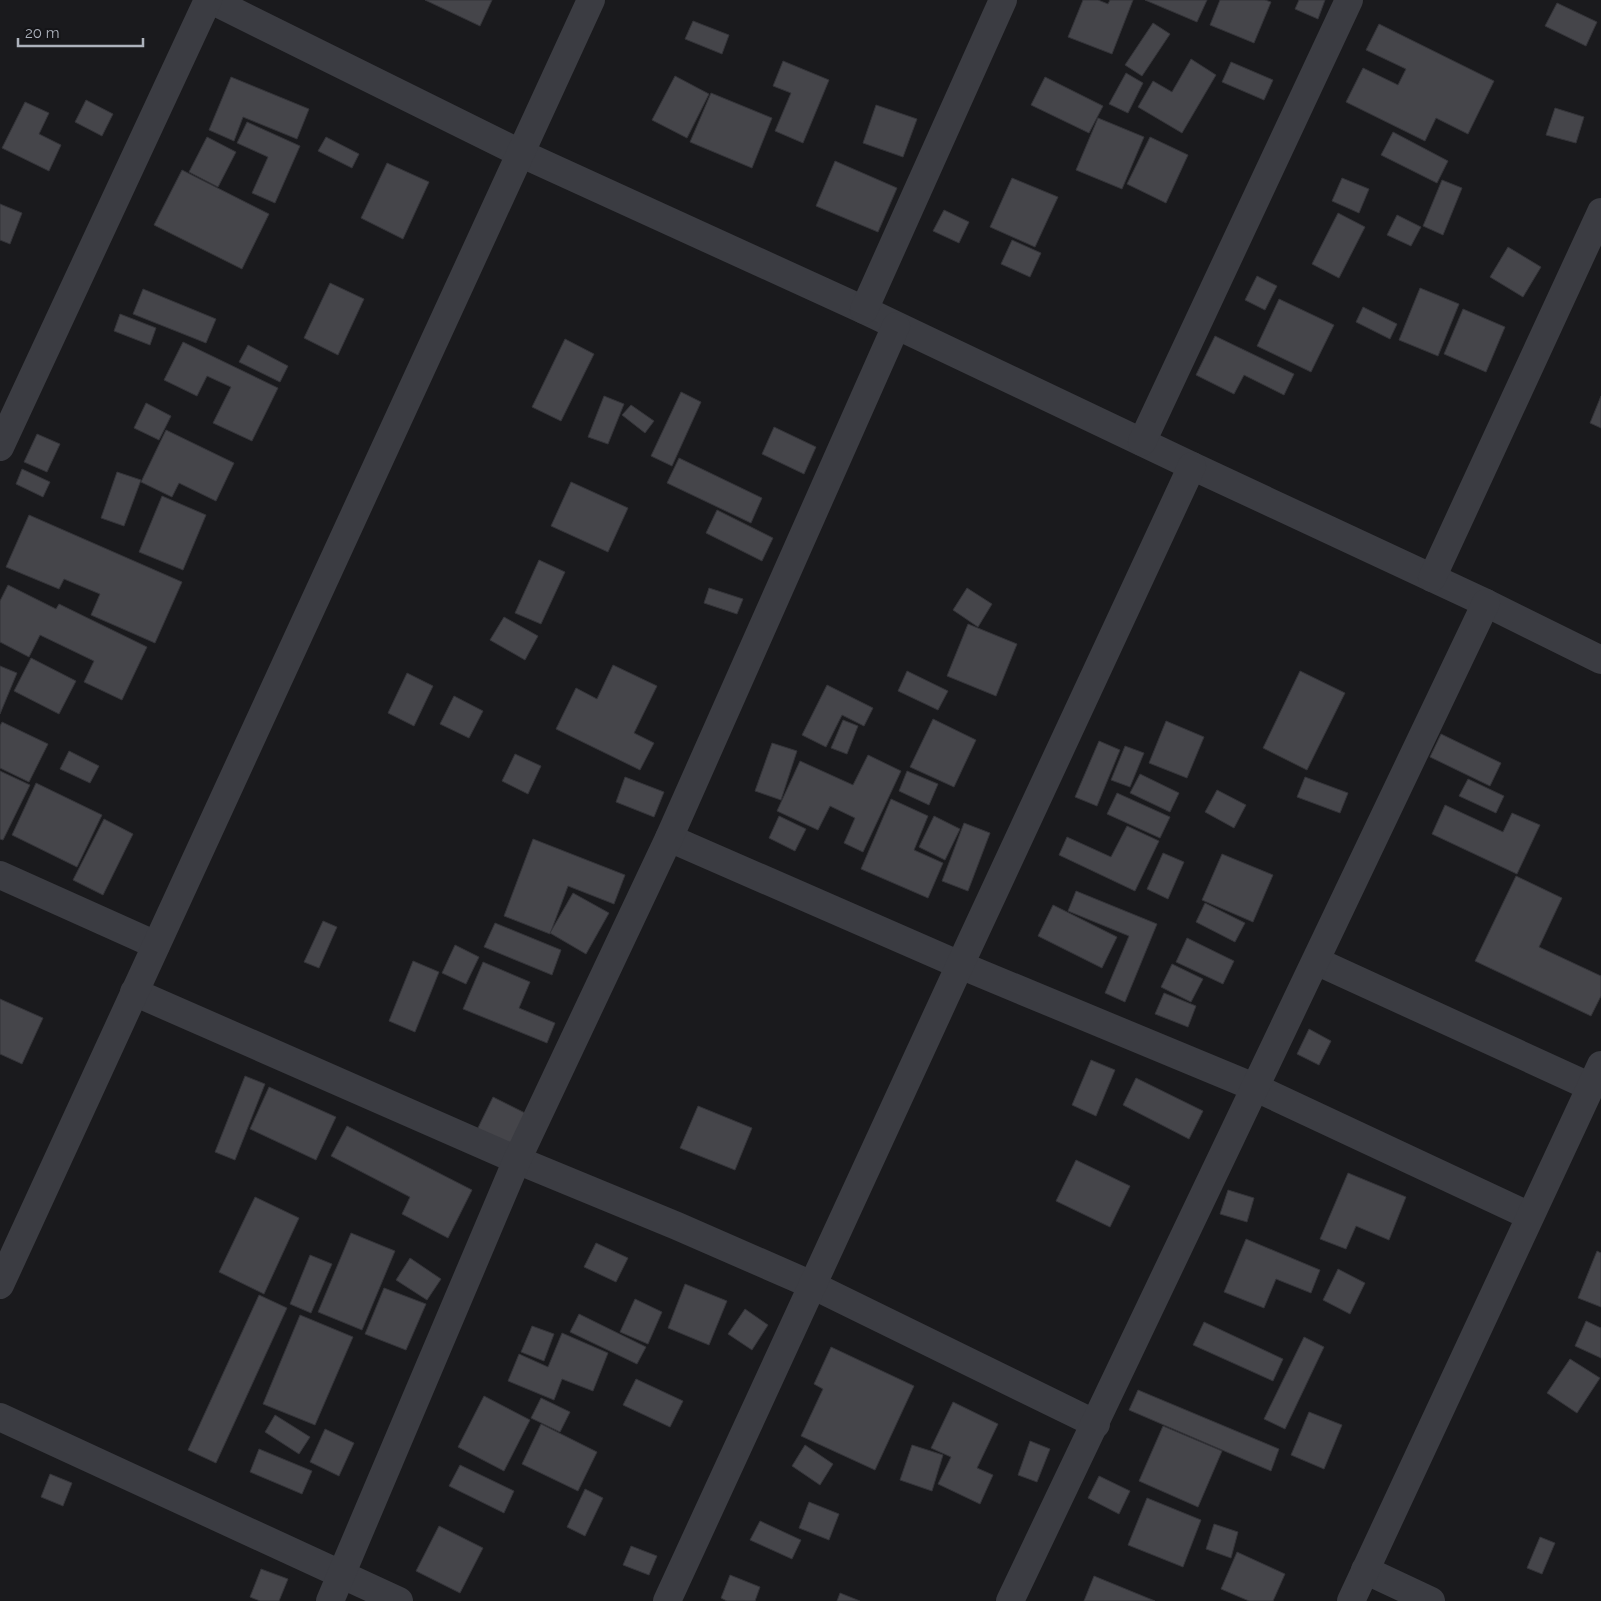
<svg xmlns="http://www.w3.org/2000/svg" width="1601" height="1601" viewBox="0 0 1601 1601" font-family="Raleway,sans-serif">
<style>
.building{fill:#45454a;stroke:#343439}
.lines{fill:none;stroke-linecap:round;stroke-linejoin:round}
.minor{stroke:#3b3c42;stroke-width:28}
</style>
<rect width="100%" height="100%" fill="#1a1a1d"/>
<g class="building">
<polygon points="425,0 492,0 480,26"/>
<polygon points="1083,0 1098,0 1108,4 1110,0 1133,0 1112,54 1068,37"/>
<polygon points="1145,0 1207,0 1197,22"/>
<polygon points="1220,0 1265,0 1271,2 1254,43 1210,25"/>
<polygon points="1299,0 1325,0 1318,19 1295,9"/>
<polygon points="1557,3 1597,22 1586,46 1545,26"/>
<polygon points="693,21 729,35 722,54 685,39"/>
<polygon points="1153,23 1170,34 1142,76 1125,65"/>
<polygon points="1379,24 1494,81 1468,134 1436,118 1425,141 1346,102 1363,68 1398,85 1406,69 1366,50"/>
<polygon points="1191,59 1216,75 1182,133 1138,107 1153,81 1172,92"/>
<polygon points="783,61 829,80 803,143 775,131 791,93 773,86"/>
<polygon points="1231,62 1273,80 1264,100 1222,82"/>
<polygon points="1126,73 1143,83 1128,113 1109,104"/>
<polygon points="675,76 709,94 687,138 652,120"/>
<polygon points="231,77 309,109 297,139 243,117 234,141 209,130"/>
<polygon points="1045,77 1103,106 1089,133 1031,105"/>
<polygon points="711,93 772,118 752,168 690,142"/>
<polygon points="86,100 113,114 102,136 75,122"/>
<polygon points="25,102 49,113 39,134 61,145 49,171 2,148"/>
<polygon points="876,105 917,119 903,157 863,143"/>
<polygon points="1555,108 1584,117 1576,143 1546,135"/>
<polygon points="1098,118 1144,137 1122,189 1076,170"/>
<polygon points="247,122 300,146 275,203 252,193 268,157 237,143"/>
<polygon points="1393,132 1448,161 1437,183 1381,155"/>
<polygon points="207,137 236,152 218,187 189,172"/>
<polygon points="326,137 359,154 352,168 318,151"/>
<polygon points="1150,137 1188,155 1166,203 1127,184"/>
<polygon points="835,161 897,188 878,232 816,206"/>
<polygon points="387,163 429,182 403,239 361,218"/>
<polygon points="182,170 269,214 242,269 154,225"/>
<polygon points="1012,178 1058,197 1035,247 990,227"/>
<polygon points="1342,178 1369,189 1359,213 1332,201"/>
<polygon points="1442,180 1462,188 1443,235 1423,226"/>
<polygon points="0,204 22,213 10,244 0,240"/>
<polygon points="944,210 969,222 959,243 933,231"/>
<polygon points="1338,213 1365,227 1339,278 1312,264"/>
<polygon points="1397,215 1421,227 1411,246 1387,235"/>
<polygon points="1012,240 1041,253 1030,277 1001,264"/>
<polygon points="1508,247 1541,267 1523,297 1490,277"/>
<polygon points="1257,276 1277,286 1265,310 1245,300"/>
<polygon points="330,283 364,299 338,355 304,338"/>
<polygon points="1420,288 1459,304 1438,356 1399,340"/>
<polygon points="143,289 216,319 206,343 133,314"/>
<polygon points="1279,299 1334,325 1311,372 1257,346"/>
<polygon points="1363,307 1397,324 1390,339 1356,322"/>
<polygon points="1463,309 1505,327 1486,372 1444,354"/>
<polygon points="120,314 156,328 150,345 114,331"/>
<polygon points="1215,336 1294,374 1284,395 1244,375 1234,394 1196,375"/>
<polygon points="565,339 594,354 561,421 532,407"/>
<polygon points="183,342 278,388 252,441 213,423 231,387 207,376 197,396 164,380"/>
<polygon points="248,345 288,366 280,382 239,362"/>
<polygon points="681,392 701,402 672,466 651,456"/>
<polygon points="604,396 624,404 608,444 588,437"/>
<polygon points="1601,396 1601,428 1590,423"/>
<polygon points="146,403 171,416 159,440 134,428"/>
<polygon points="631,405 654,421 645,433 622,415"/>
<polygon points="774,427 816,447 804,474 762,454"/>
<polygon points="166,430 234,463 216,501 179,483 172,497 141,482"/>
<polygon points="37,434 60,444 47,472 24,462"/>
<polygon points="679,458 762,498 751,523 667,483"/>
<polygon points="22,469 50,482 43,497 16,484"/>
<polygon points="117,472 141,480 124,526 101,518"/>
<polygon points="571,482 628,508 608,552 551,526"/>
<polygon points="162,496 206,515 183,570 139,552"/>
<polygon points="717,510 773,538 762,561 706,533"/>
<polygon points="29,515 182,582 155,643 91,615 100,594 64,579 59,589 6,567"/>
<polygon points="539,560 565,572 541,624 515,613"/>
<polygon points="8,585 56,609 59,604 147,647 122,700 84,682 94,661 40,635 29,657 0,642 0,601"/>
<polygon points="709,588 743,599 737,614 704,603"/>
<polygon points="967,588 992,604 978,627 953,610"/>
<polygon points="504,617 538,636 525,660 490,640"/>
<polygon points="968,624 1017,644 996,696 947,676"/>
<polygon points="31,658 76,681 59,714 14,691"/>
<polygon points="613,665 657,686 634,733 654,743 640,770 556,729 576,688 597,699"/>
<polygon points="0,666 17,673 0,714"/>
<polygon points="907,671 948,691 938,710 898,691"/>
<polygon points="1300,671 1345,693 1307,770 1263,748"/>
<polygon points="407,673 433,686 414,726 388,713"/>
<polygon points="827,685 873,708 864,726 842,715 826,747 802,735"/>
<polygon points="454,696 483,711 469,738 440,724"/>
<polygon points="933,719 976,740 954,787 910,767"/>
<polygon points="843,720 858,726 847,754 831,748"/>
<polygon points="1166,721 1204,737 1187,778 1149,763"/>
<polygon points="2,722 48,744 29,782 0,768 0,726"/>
<polygon points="1441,734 1501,763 1490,786 1430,757"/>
<polygon points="1099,741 1120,750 1097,806 1075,797"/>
<polygon points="772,743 797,751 781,800 755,791"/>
<polygon points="1125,746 1144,753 1130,787 1111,780"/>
<polygon points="69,751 99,766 90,783 60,769"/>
<polygon points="515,754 541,766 528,794 502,781"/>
<polygon points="868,755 901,771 863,852 844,843 855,818 830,806 818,830 777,811 800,761 853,785"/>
<polygon points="0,771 30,785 3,840 0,839"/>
<polygon points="907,771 938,784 929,805 899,791"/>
<polygon points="1140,774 1179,793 1170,812 1130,793"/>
<polygon points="625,777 664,792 654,817 616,802"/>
<polygon points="1305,777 1348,793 1340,813 1297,797"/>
<polygon points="1468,779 1504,796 1496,813 1459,796"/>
<polygon points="36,783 102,815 77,867 12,835"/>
<polygon points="1217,790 1246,805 1234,828 1205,812"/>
<polygon points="1117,793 1170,817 1160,838 1107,814"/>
<polygon points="891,799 928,816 914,850 943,863 928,898 861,869"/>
<polygon points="1445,805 1503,832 1512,813 1540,825 1517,874 1432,834"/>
<polygon points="779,816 806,829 795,851 769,838"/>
<polygon points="934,816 960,829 945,860 919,847"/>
<polygon points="104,819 133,834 103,895 73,880"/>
<polygon points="964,823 990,833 968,891 942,881"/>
<polygon points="1127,826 1159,841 1135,891 1059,855 1067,837 1111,857"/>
<polygon points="533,839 625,875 614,904 568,886 550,934 504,916"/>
<polygon points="1163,853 1184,862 1168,899 1147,889"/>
<polygon points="1222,854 1273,875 1253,922 1202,900"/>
<polygon points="1516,876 1562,898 1539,947 1601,976 1601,996 1591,1016 1475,961"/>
<polygon points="1076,891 1157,924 1125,1002 1105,993 1129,936 1068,911"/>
<polygon points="573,893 609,913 586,954 550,933"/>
<polygon points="1205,903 1245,923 1235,942 1196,922"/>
<polygon points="1053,905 1117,937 1102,968 1038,936"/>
<polygon points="323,921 337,927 319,968 304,962"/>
<polygon points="495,923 561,950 552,975 484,947"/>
<polygon points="1187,938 1234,961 1223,984 1176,962"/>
<polygon points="455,945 479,957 466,984 442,973"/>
<polygon points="413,961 439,972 415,1032 389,1021"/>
<polygon points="483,962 530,982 519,1008 555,1023 547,1043 463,1009"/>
<polygon points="1172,964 1203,979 1191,1002 1161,987"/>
<polygon points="1164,993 1196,1006 1188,1027 1155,1014"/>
<polygon points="0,999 43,1018 22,1064 0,1054"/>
<polygon points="1309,1029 1331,1041 1319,1065 1297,1054"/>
<polygon points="1091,1060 1115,1070 1096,1116 1072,1105"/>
<polygon points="245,1076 265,1084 235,1160 215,1152"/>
<polygon points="1136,1078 1203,1111 1189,1139 1123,1105"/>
<polygon points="269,1087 336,1117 316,1160 250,1129"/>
<polygon points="493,1097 529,1115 511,1154 474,1136"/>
<polygon points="698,1106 752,1128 735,1170 680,1148"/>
<polygon points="347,1126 472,1190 448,1238 402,1214 410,1197 331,1156"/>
<polygon points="1076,1160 1130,1186 1110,1227 1056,1201"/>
<polygon points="1348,1173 1406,1197 1389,1240 1356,1226 1346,1249 1320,1239"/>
<polygon points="1228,1190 1254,1198 1247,1222 1220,1214"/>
<polygon points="255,1197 299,1218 264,1294 219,1272"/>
<polygon points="351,1233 395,1251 362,1330 318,1312"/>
<polygon points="1246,1239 1320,1270 1311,1293 1276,1279 1264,1308 1224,1292"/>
<polygon points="596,1243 628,1258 616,1282 584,1267"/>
<polygon points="1597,1251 1601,1253 1601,1307 1578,1298"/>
<polygon points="310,1255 332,1264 311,1313 290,1304"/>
<polygon points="410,1258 441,1279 427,1300 396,1280"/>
<polygon points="1338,1269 1365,1283 1350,1314 1323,1300"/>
<polygon points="685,1284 727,1301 709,1345 668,1328"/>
<polygon points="384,1288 426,1304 406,1350 365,1334"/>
<polygon points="259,1295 287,1308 216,1463 188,1450"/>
<polygon points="635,1299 662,1312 648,1344 620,1332"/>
<polygon points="745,1309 768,1325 752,1350 728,1334"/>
<polygon points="579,1314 646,1347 637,1364 570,1332"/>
<polygon points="300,1315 353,1337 315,1425 263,1404"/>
<polygon points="1586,1321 1601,1328 1601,1358 1575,1346"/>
<polygon points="1204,1322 1283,1359 1273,1381 1193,1345"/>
<polygon points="532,1326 554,1334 544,1361 521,1352"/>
<polygon points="562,1333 608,1353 593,1391 562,1379 554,1400 508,1381 519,1354 548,1367"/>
<polygon points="1304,1337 1324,1347 1285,1429 1264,1419"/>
<polygon points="831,1347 914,1386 875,1470 801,1436 823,1389 814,1384"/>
<polygon points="1570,1359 1600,1378 1577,1413 1547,1393"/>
<polygon points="636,1379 683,1401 670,1427 623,1405"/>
<polygon points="1138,1390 1279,1449 1271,1471 1129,1410"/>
<polygon points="484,1396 530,1420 504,1471 458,1447"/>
<polygon points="541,1398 570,1412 560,1432 531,1418"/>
<polygon points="953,1402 998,1424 977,1468 993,1475 980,1504 938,1484 951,1457 931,1448"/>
<polygon points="1309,1412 1342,1425 1324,1469 1291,1455"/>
<polygon points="275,1415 310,1437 299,1454 265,1432"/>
<polygon points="541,1424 597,1452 578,1491 522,1464"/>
<polygon points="1163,1426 1222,1451 1198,1507 1139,1481"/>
<polygon points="325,1429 354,1443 339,1476 310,1462"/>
<polygon points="1030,1441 1050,1449 1037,1482 1018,1475"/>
<polygon points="805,1445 833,1464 820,1485 792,1466"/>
<polygon points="912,1445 943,1455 932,1491 900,1480"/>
<polygon points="259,1449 312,1471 302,1494 250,1472"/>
<polygon points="460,1465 514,1491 504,1513 449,1486"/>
<polygon points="50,1474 72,1483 63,1506 41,1497"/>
<polygon points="1099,1476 1130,1491 1119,1514 1088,1498"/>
<polygon points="585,1489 603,1498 585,1536 567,1527"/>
<polygon points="1147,1498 1201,1520 1183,1567 1128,1545"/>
<polygon points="809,1502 839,1514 829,1540 799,1528"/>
<polygon points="760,1521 801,1540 792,1559 750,1540"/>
<polygon points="1214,1524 1238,1532 1231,1558 1206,1549"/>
<polygon points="439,1526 483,1548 460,1593 416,1571"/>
<polygon points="1540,1537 1555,1543 1542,1574 1527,1568"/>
<polygon points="631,1546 657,1556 649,1575 623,1565"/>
<polygon points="1237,1552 1285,1574 1273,1601 1249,1601 1221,1589"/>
<polygon points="261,1569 288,1579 279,1601 260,1601 250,1597"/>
<polygon points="730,1575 760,1587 755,1601 727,1601 721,1598"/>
<polygon points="1094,1576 1155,1601 1084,1601"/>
<polygon points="840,1593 860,1601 837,1601"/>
</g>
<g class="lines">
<g class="minor">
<polyline points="211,0 520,153 864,310 1192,466 1486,603 1601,660"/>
<polyline points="864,310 1003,0"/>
<polyline points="1142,442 1349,0"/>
<polyline points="0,447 208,0"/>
<polyline points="1432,578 1601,212"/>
<polyline points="669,838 960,965 1254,1087 1530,1216"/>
<polyline points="0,875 156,945"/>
<polyline points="1316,961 1591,1087"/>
<polyline points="134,992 517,1160 677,1226 812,1285 1096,1424"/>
<polyline points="0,1285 591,0"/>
<polyline points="0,1417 399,1601"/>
<polyline points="1365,1570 1431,1601"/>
<polyline points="330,1601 517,1160 669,838 896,326"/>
<polyline points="667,1601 960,965 1192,466"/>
<polyline points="1010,1601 1486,603"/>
<polyline points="1351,1601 1601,1065"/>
</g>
</g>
<path d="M18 38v8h125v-8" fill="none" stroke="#adb2bc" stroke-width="2.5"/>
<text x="25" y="38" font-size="15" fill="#adb2bc" stroke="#151518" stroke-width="4" paint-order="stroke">20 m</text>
</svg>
